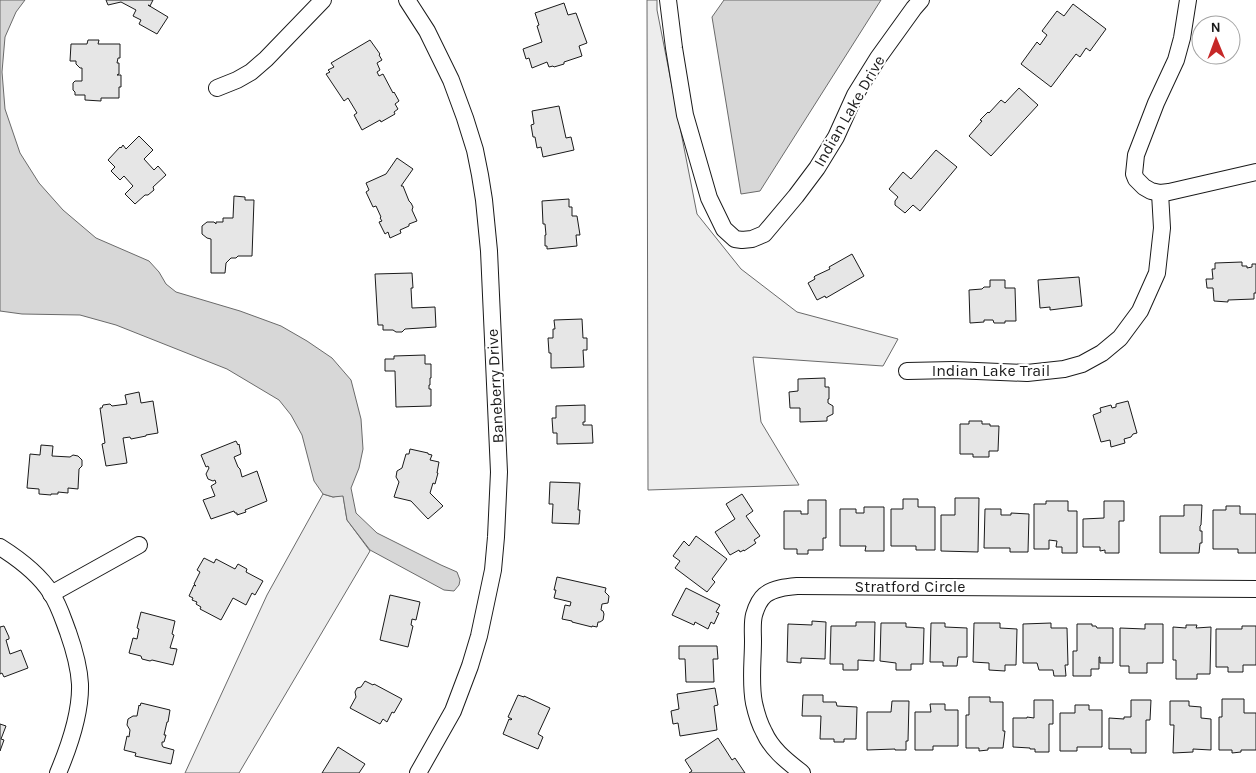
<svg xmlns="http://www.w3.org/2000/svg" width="1256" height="773" viewBox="0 0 1256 773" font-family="Karla,sans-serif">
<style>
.green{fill:#ededed;stroke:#6a6a6a}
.water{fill:#d7d7d7;stroke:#6a6a6a}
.building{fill:#e6e6e6;stroke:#1a1a1a}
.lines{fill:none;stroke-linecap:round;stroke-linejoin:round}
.minor-casing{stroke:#1a1a1a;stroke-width:18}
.minor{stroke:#fff;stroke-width:16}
.labels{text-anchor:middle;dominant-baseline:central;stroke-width:4;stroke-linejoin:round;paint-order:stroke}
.street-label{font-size:16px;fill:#1a1a1a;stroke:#fff}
</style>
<rect width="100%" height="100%" fill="#fff"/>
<g class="green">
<polygon points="647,0 657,0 657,10 697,214 741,269 797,312 898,339 883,366 753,357 761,422 799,485 648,490"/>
<polygon points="323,494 333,497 343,495 347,520 370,551 239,773 185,773 267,595"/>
</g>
<g class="water">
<polygon points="0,0 25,0 16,12 5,37 2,72 5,109 20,153 39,183 63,210 96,238 149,261 159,272 166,284 176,292 240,311 281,326 307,341 332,358 351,380 361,419 363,449 359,468 351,488 356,513 377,533 441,565 457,572 460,580 459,585 454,591 444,590 370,550 347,520 343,496 333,497 323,494 314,481 302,435 291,415 279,400 227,369 116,325 80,315 22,314 0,311"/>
<polygon points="724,0 881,0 760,191 741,194 712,17"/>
</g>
<g class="building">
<polygon points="106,0 153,0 150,6 148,5 168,17 157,34 139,24 141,20 133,16 136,10 121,2 108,5"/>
<polygon points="564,3 568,15 576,13 587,43 579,46 582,56 564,62 564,64 554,67 553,66 549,67 547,62 532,68 529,58 526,59 523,49 542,42 537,26 539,25 535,13"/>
<polygon points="1073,4 1106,29 1090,51 1086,48 1080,57 1076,54 1051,87 1021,64 1037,42 1040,45 1047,35 1042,31 1057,11 1064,16"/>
<polygon points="88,40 99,40 98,44 120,44 120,58 118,58 117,63 119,63 119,74 117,75 121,75 121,87 119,87 119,98 101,98 101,101 85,100 85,95 75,95 75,92 73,90 73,83 75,81 82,81 82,68 80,68 76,64 76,61 70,61 71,44 87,44"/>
<polygon points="370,40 380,54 379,55 382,60 377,63 380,70 377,72 379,76 383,74 393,93 394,92 399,101 395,104 398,109 394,112 395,114 381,122 380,120 362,130 354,115 357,113 348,98 344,101 326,74 330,72 328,70 334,67 331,63"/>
<polygon points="1019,88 1038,105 991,156 969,136 982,121 980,120 988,112 989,113 1001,100 1005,103"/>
<polygon points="559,106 566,138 571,137 574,150 543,157 541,147 537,148 535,137 533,137 531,125 534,124 532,111"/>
<polygon points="139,136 153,150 144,159 154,170 158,166 166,175 153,187 154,190 148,195 145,195 135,204 125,194 133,186 124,176 120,180 111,171 115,167 108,160 120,147 121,148 123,145 126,149"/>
<polygon points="936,150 957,167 920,211 913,205 905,213 895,205 895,201 898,197 889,189 903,172 911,179"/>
<polygon points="397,158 413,169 401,186 403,186 409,201 411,203 413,207 412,210 417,221 409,224 409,226 400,230 401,233 390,238 388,232 385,234 379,222 382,221 380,218 381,217 376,206 373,207 366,192 369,190 366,183 386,174"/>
<polygon points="234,196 245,197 245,200 254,200 252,256 238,256 236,258 231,258 226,263 225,273 211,273 211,239 207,238 202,234 202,226 207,222 214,222 216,224 216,222 223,222 223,218 233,218"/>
<polygon points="569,199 569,207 572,207 572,216 577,216 580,235 576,235 577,246 547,249 547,246 545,246 545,235 546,235 545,224 543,224 542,201"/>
<polygon points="852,254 864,276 826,298 825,296 817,300 808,283 815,279 814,277 815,276 830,269 829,267"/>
<polygon points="1242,262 1242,266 1247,266 1247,268 1252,267 1252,264 1256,264 1256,293 1254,293 1254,299 1228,300 1228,302 1214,301 1213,288 1207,288 1206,279 1213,279 1212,269 1215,269 1215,263"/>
<polygon points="412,273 413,288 411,288 412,308 435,307 436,327 405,329 402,332 396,332 393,330 383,330 383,325 378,325 375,274"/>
<polygon points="1079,277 1082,306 1050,310 1050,307 1040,308 1038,280"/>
<polygon points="990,280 1005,280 1005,288 1015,288 1016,321 1005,321 1005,323 994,323 993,320 984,320 984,322 970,323 969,290 982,289 984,287 990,287"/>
<polygon points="582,319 583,338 587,338 587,350 583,350 584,367 551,368 551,353 549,353 548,338 553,338 553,329 555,329 554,320"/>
<polygon points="425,355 425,364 431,364 431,378 430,378 430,385 429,385 429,389 431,389 431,406 396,407 395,371 385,371 385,359 394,359 394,356"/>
<polygon points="825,378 825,387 829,387 829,399 828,399 828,403 833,406 833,414 827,417 827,421 800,422 800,408 790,408 789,392 798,391 798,379"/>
<polygon points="139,392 141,403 153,401 158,433 146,435 146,436 131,439 130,437 123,438 127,463 106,466 102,444 105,443 100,408 102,408 103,405 110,404 112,406 127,404 125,395"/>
<polygon points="1128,401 1137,433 1133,434 1131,437 1124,439 1125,443 1111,447 1110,440 1101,442 1093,415 1101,412 1100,408 1111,405 1112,408 1116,407 1116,404"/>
<polygon points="585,405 585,422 583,422 583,425 592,425 593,443 557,444 557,433 553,433 552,418 556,418 556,406"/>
<polygon points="969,421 982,421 982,424 990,424 990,426 999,426 998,451 989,451 989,457 973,457 973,454 960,454 960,424 969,424"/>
<polygon points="236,441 238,445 239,444 241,454 234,457 238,467 240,469 242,477 257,471 267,501 245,510 246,512 237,515 237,513 235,513 234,511 211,519 203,500 215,496 211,486 216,483 215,480 213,481 208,479 206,474 209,468 208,466 206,467 201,455"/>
<polygon points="41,445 53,446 52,456 70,457 73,455 78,456 82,460 82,466 79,469 78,489 68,488 68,493 58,492 58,494 51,494 51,495 39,494 39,489 27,488 30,454 40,455"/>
<polygon points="410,449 428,453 428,454 432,455 430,460 439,462 437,473 438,473 435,484 433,483 430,493 443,506 428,519 411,501 394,497 399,482 396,477 397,471 402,468 406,454 409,454"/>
<polygon points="550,482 580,483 578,510 580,510 579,524 552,523 553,504 549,504"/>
<polygon points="742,494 753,511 746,516 760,536 754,540 756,543 744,551 744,550 740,552 739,550 730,555 715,532 735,519 726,504"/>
<polygon points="955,498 979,498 978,552 941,551 941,515 955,515"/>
<polygon points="903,499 918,499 918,507 935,507 935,550 916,550 916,546 891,546 891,509 903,509"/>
<polygon points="808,500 826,500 826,538 823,538 823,550 808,550 808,554 797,554 797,549 784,549 784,511 801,511 801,514 808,514"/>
<polygon points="1046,501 1068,501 1068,511 1077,511 1077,553 1062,553 1062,547 1056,547 1057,541 1049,540 1049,549 1034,549 1034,504 1046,504"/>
<polygon points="1104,501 1124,501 1124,521 1119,521 1119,553 1105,553 1105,550 1100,551 1100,547 1083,547 1083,519 1104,518"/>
<polygon points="1184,505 1202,505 1201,525 1200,526 1200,531 1202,531 1202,543 1200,543 1199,553 1160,553 1160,516 1184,516"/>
<polygon points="1226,506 1240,506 1240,514 1256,514 1256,553 1238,553 1238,549 1213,549 1213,510 1226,510"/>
<polygon points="864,507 884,507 884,551 865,551 866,546 840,546 840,509 856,509 856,513 864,513"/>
<polygon points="985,509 1001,509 1001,515 1011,515 1011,513 1029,514 1028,552 1010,552 1010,548 984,548"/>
<polygon points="696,536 727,559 712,579 715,582 707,592 675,568 680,561 673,556 684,541 689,546"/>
<polygon points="204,558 214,563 216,559 235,569 238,564 247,569 246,572 263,581 255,595 252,593 246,605 233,598 221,620 200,609 201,607 196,604 197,602 192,600 193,598 189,596 194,585 196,586 194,584 200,572 197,570"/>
<polygon points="557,577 606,588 605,592 609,596 608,603 602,604 601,610 603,611 604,614 603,620 600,622 598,622 597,627 592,626 592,627 572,622 572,621 562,619 565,605 570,606 571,602 554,598 556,590 554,590"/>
<polygon points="686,588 720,605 716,612 719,613 714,624 711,622 708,629 695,622 694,625 672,615"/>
<polygon points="390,595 420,602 416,620 412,619 411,625 413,626 408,647 380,640"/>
<polygon points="141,612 175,621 172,634 174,635 170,648 177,649 173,665 152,660 150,661 142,659 141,656 129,653 133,638 137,639 139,629 137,628"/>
<polygon points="812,621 826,622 825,659 801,658 801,663 787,662 788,624 812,625"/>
<polygon points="856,622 875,622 874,661 858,660 858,670 843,670 843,664 830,664 831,626 856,626"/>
<polygon points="881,623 906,623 906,627 924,628 923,664 911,664 911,670 896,670 896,663 880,661"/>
<polygon points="931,623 945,623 945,627 967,628 967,657 958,657 957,666 943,666 943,662 930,662"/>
<polygon points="974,623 1000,623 1000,628 1017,629 1016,665 1005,665 1005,671 989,670 989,663 973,662"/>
<polygon points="1051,623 1051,628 1067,628 1068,665 1065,665 1066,676 1054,676 1053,670 1039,670 1037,663 1023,663 1023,624"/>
<polygon points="1077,624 1092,624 1092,626 1096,626 1097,628 1113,628 1113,663 1100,663 1100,657 1099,657 1099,669 1091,669 1091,676 1073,676 1073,651 1077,651"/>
<polygon points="1145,624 1163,624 1163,663 1147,663 1147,673 1129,673 1129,666 1120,666 1120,628 1145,629"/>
<polygon points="1186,625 1197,625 1196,628 1211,627 1210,674 1197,674 1197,679 1176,679 1176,660 1173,660 1173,627 1186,628"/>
<polygon points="4,626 9,637 9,639 6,640 10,654 21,650 28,668 4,677 2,673 0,674 0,627"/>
<polygon points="1242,626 1256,626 1256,665 1243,665 1243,672 1228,672 1228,667 1216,667 1216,629 1242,629"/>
<polygon points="679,646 717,646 718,659 713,659 714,682 686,682 685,659 679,659"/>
<polygon points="365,681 373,685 374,684 402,699 394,713 392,712 387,722 383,719 380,724 350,708 356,697 355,692 357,688 361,687"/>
<polygon points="715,688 718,705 714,706 717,730 680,736 678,723 673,724 671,711 679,709 677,694"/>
<polygon points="518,695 524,697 524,696 550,708 538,734 543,737 538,749 503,734 509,719 511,720 512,719 508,717"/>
<polygon points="803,695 823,695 823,702 836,702 837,706 857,707 856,739 844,739 844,742 834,742 834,739 820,739 821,716 802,716"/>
<polygon points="969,697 990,697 990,702 1003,702 1003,731 1005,731 1003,748 988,748 988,750 979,751 979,748 966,748 966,715 969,715"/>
<polygon points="1222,699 1244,699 1244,713 1256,713 1256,750 1241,750 1241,752 1232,753 1232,750 1219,750 1219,717 1222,717"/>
<polygon points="1034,700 1053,700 1053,724 1049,724 1049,752 1035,752 1035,749 1030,749 1030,748 1013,747 1013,718 1027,718 1027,717 1034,718"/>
<polygon points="1131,700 1151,700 1150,720 1146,720 1146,753 1131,753 1131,749 1109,749 1109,718 1124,719 1124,717 1131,717"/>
<polygon points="892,701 909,701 908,741 906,741 906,750 895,750 895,749 867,750 867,712 891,712"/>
<polygon points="1170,701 1189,701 1189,706 1201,707 1201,718 1211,719 1211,750 1193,749 1193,752 1173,753 1174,725 1170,725"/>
<polygon points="141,703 170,710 168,722 167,722 164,735 166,735 164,742 162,742 162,745 163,747 174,750 171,764 135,756 136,753 124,750 127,736 129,737 130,730 127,725 128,719 133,716 137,716 139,705 140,706"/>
<polygon points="930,704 945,704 945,710 958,710 958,746 933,746 933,750 915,750 915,712 931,712"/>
<polygon points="1075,705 1089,705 1089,710 1102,710 1102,747 1077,747 1077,751 1060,751 1060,713 1075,713"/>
<polygon points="0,724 6,726 1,739 4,740 0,751"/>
<polygon points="718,738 732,760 735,758 745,773 689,773 692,771 685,760"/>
<polygon points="338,747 365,764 359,773 322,773"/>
</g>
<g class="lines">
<defs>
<g id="minor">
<polyline points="407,0 427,31 451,80 465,118 475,150 480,175 484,200 489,251 499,472 496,537 493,570 479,636 470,666 453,711 418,773"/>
<polyline points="668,0 674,48 685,115 709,198 724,229 735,239 742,240 752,239 764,234 796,196 817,168 836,137 855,95 878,58 914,8 921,0"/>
<polyline points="1188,0 1182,38 1176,60 1156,103 1136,155 1134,174 1136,179 1144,187 1151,191 1160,193 1169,192 1256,172"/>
<polyline points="217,88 237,80 251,72 266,59 323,0"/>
<polyline points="907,371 953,370 1027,373 1064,369 1082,364 1102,353 1120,338 1140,311 1157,273 1162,228 1160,193"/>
<path d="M0,547C19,559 39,574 51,593C59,605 63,619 68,632C74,649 79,666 80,684C81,713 69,747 58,773"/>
<polyline points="51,594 139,545"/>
<path d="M802,773C787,761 772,750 764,732C759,723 756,712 754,703C750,683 753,661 753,641C753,633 752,623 754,615C756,608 759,600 765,595C774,588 787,587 798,586L1256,589"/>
</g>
</defs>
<use href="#minor" class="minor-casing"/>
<use href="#minor" class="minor"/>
</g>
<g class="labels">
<g class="street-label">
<text transform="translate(849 111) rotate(-60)">Indian Lake Drive</text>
<text x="991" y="370">Indian Lake Trail</text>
<text transform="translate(495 386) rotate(-93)">Baneberry Drive</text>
<text x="910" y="586">Stratford Circle</text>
</g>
</g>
<g transform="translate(1216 40) rotate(359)"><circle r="24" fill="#ffffff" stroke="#a3a3a3"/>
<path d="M0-4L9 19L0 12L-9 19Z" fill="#c62828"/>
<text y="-8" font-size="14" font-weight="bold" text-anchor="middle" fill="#1a1a1a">N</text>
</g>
</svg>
